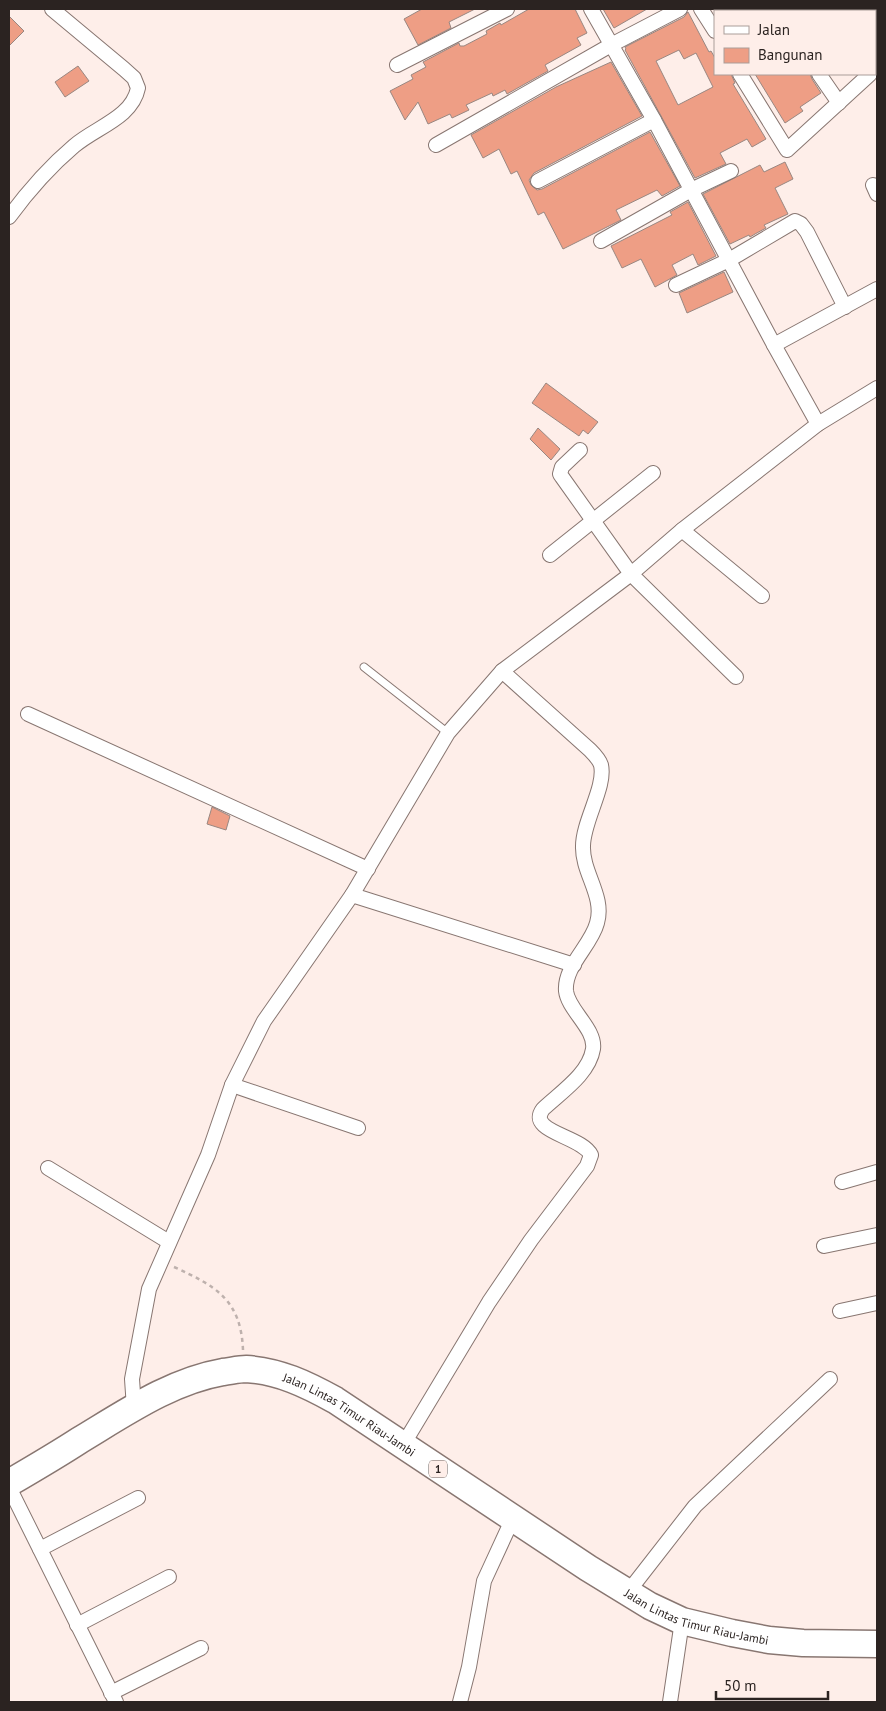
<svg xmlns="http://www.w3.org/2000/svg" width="886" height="1711" viewBox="0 0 886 1711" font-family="'PT Sans',sans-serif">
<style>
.building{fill:#ee9e85;stroke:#998781;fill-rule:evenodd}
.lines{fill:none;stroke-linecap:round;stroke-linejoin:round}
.lane-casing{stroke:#887671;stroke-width:9}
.street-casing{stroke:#887671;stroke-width:16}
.highway-casing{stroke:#887671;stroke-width:29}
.path{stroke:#beb1ad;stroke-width:2.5;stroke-dasharray:4 4;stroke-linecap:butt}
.lane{stroke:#fff;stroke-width:7}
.street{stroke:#fff;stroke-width:14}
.highway{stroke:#fff;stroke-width:26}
.labels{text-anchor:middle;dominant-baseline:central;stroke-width:4;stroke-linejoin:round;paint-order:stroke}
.shield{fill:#feeee9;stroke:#6a605d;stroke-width:1}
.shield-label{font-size:11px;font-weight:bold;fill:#2b2321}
.street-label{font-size:12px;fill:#2b2321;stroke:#feeee9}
</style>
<rect width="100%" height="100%" fill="#feeee9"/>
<g class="building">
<polygon points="422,9 475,9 449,22 451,28 418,45 404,19"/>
<polygon points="529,9 575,9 587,33 577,38 581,45 545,65 548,71 507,94 505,90 493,96 492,93 466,105 469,110 452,118 450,114 428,124 418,102 405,120 390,91 413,79 411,75 426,67 423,62 459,43 460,46 464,46 487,34 486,31 500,23 501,25"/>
<polygon points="603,9 647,9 614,28"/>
<path d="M688,12L709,52L711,51L715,58V74H731L735,83L733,84L766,139L752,147L747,139L720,153L726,164L695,178L625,50L626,49L625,47L684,17ZM679,50L684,59L696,53L713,87L678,105L656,61Z"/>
<polygon points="9,16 24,31 9,46"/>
<polygon points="611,62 642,116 534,173 529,180 531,185 537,190 542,189 650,132 680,186 662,196 657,190 616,210 621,220 563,249 544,212 538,215 517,171 511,174 499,149 483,158 471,135 556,87"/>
<polygon points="78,66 89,81 65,97 55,82"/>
<polygon points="755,74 810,74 812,79 821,93 800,107 803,111 785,123"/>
<polygon points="785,162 793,179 775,188 788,214 764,225 766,228 755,234 750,237 749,235 730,244 703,194 760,165 764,172"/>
<polygon points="688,202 716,256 698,265 693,254 672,265 677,275 655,287 641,259 622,268 611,246 672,215 670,212"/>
<polygon points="724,272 733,292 687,313 679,293"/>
<polygon points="546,383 598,422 588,434 583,430 579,436 532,403"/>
<polygon points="538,428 560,449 551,460 530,439"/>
<polygon points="212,807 230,816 226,830 207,824"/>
</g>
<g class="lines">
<defs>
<polyline id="lane" points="364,667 448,733"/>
<g id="street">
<polyline points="591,9 654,120 774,345 818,424"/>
<polyline points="701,9 715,31"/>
<polyline points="777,9 779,11"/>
<polyline points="859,9 861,11"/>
<polyline points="875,32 877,36"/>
<polyline points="397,65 507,9"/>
<polyline points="740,74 787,150 870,74"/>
<polyline points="819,74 839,103"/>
<polyline points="436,145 611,45 680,9"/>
<polyline points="538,181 654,120"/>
<polyline points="873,185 877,194"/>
<path d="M9,217C29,190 48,168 74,146C96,127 132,118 138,88L134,78L124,69L52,9"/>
<polyline points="601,241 691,190 731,171"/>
<polyline points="676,285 729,260 795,221 801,224 807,232 845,307"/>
<polyline points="774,345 877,289"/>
<polyline points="580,450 562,467 560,474 562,477 631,574 736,677"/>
<polyline points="682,530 762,596"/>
<polyline points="550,555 653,473"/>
<polyline points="28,714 368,869"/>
<polyline points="352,895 574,965"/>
<polyline points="232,1085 358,1128"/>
<polyline points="48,1168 169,1242"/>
<polyline points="842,1182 877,1172"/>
<polyline points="824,1246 877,1235"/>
<polyline points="840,1311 877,1303"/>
<polyline points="134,1408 132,1379 149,1289 208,1155 232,1085 264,1021 352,895 448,733 502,671 631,574 682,530 818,424 877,388"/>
<path d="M403,1445L489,1302L531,1240L587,1166L591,1155C582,1136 526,1132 543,1109C561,1092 589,1074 593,1049C596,1029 568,1010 566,991C564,966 591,946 597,923C605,896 582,873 583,846C583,821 606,787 601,765C599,759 594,754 590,750L502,671"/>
<polyline points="9,1487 116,1702"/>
<polyline points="40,1549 138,1498"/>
<polyline points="628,1592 695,1506 830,1379"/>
<polyline points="77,1625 169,1577"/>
<polyline points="111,1693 201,1648"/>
<polyline points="460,1702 469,1667 484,1581 513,1518"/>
<polyline points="670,1702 682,1621"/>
</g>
<g id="highway">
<path id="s1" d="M9,1483C33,1469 57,1455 80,1440C125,1413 171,1381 223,1372C231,1371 239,1369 246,1369C279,1371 306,1384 335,1400L588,1568L650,1606L682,1621L732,1633L769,1640L803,1643L877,1644"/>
</g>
</defs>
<use href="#lane" class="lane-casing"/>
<use href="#street" class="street-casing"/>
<use href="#highway" class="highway-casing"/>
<path class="path" d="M174,1267C216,1286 241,1300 243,1350"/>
<use href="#lane" class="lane"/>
<use href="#street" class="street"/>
<use href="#highway" class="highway"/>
</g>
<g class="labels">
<rect class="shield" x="429" y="1460.5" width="18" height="17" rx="4"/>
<g class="shield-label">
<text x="438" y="1469">1</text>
</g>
<g class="street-label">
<text stroke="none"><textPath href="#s1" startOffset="380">Jalan Lintas Timur Riau-Jambi</textPath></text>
<text stroke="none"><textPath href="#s1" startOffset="785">Jalan Lintas Timur Riau-Jambi</textPath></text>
</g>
</g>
<rect width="886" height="1711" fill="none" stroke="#2b2321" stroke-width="20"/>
<rect x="714" y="10" width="162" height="65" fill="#feeee9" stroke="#aa9d99"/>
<rect x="724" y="26" width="25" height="8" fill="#ffffff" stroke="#aa9d99"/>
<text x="758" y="35" font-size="15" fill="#2b2321">Jalan</text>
<rect x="724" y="48" width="25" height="15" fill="#ee9e85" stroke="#aa9d99"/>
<text x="758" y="60" font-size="15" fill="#2b2321">Bangunan</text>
<path d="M716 1691v8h112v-8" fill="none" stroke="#2b2321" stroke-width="2.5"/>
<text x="724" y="1691" font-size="15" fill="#2b2321" stroke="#feeee9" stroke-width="4" paint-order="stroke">50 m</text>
</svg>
